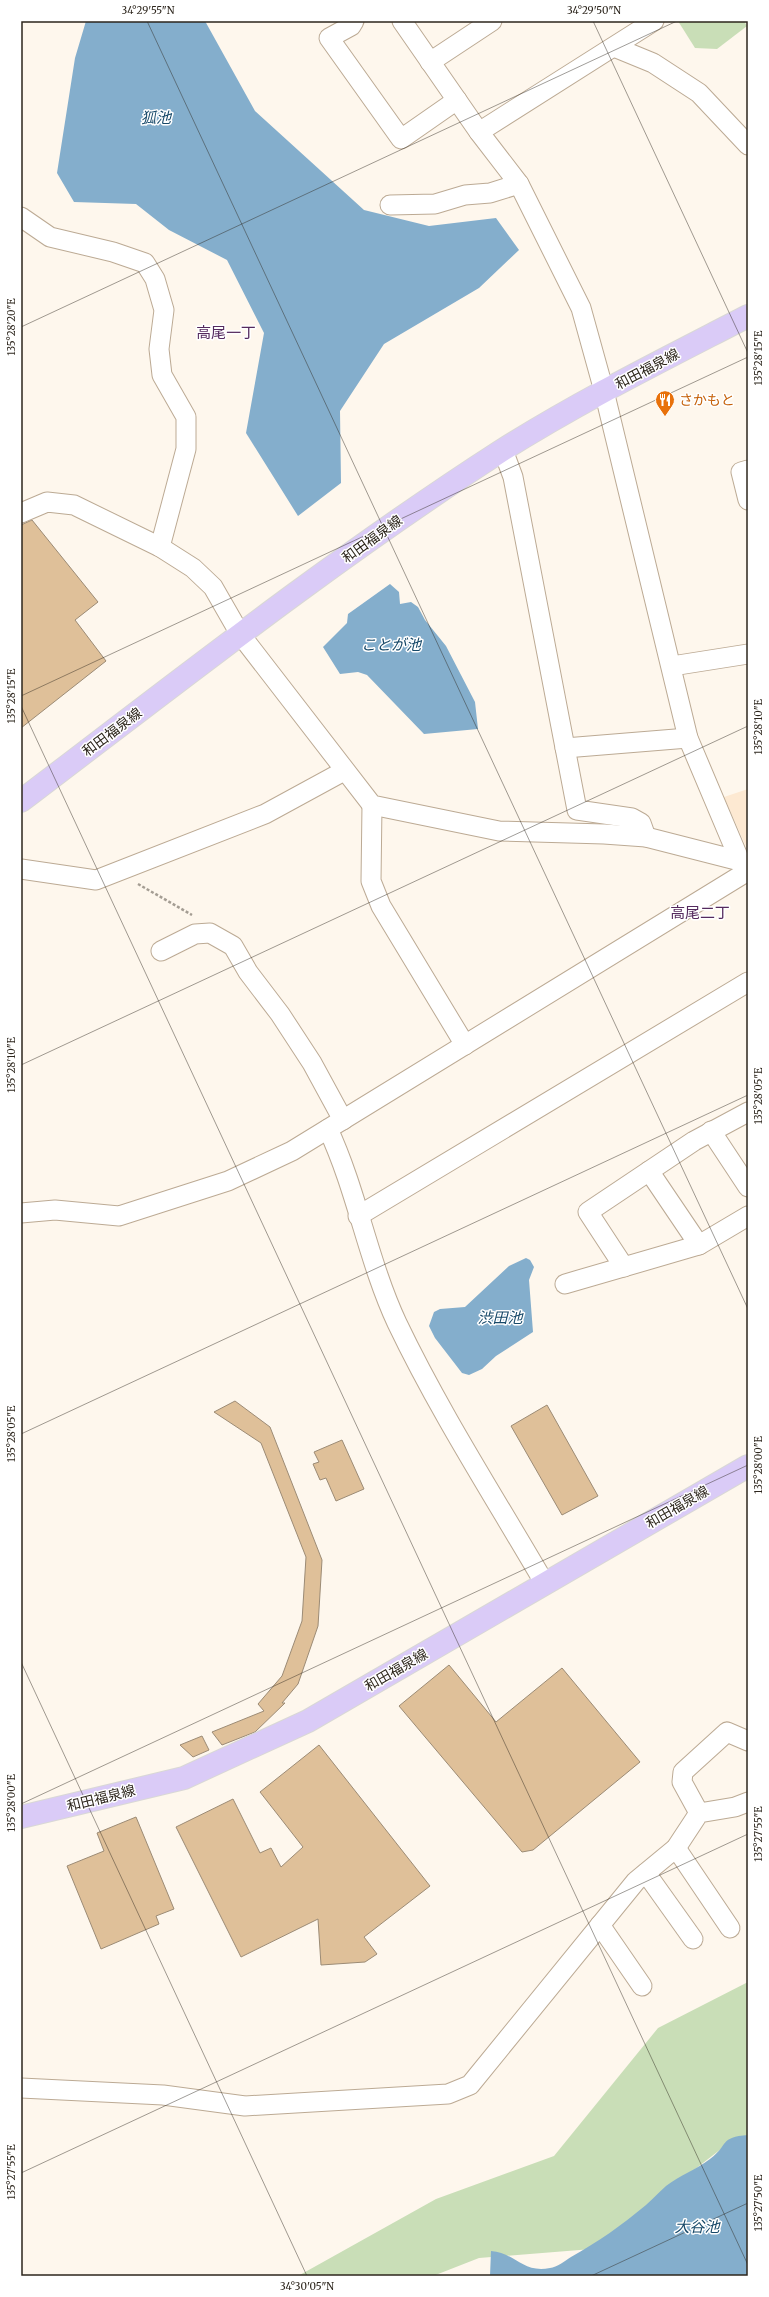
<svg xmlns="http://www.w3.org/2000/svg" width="769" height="2297" viewBox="0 0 769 2297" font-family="Merriweather,'Noto Sans JP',serif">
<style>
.built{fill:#fde9d2}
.green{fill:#c9deb7}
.water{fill:#84aecc}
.building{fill:#dfc099;stroke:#9c8b75}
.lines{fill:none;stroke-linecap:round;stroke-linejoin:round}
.minor-casing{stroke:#bcaa94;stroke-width:21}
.major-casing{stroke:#d9d8d6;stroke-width:24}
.path{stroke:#a49d93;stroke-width:2.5;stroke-dasharray:3 2;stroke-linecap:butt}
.minor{stroke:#fff;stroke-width:19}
.major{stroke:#dacbf7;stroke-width:22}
.ticks{fill:none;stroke:#2d261d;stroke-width:1;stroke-opacity:0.45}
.labels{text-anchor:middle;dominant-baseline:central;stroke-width:3;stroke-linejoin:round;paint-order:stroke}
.street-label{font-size:14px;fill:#2d261d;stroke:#fff}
.food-label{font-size:14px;fill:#c56008;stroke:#fff;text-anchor:start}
.water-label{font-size:15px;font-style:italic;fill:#164868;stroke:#fff}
.neighbourhood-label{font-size:15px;fill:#542a5e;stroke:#fff}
.neatline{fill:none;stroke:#2d261d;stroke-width:1.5}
.ticks-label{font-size:10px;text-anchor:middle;fill:#2d261d}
</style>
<rect width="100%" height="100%" fill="#fef7ed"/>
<polygon class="built" points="748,789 748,851 724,797"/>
<g class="green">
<polygon points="678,21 744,21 747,26 717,49 695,48"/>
<polygon points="748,1982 748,2135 730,2142 592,2249 479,2258 433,2276 298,2276 436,2199 554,2156 658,2028"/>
</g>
<g class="water">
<polygon points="86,21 205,21 255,111 364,210 429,226 496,218 519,250 479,288 384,344 340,411 341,483 298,516 246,433 264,333 227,260 169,230 136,204 74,202 57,173 75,58"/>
<polygon points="390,584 399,592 400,604 411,602 418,607 425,620 446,646 475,702 478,729 424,734 367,675 358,672 340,674 323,647 347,623 348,614"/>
<polygon points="526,1258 530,1260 534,1267 529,1280 533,1332 496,1356 482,1369 469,1375 462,1373 435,1338 429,1326 434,1312 440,1309 465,1307 509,1266"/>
<path d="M748,2135V2276H490L491,2251C514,2252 523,2274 550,2268C557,2267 565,2261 571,2257C598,2242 622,2225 646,2205C653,2199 659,2192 666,2186C680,2175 696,2170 710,2159C729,2145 719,2137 748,2135Z"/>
</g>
<g class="building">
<polygon points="32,520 98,602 75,620 106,661 21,728 21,525"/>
<polygon points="235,1401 270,1427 322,1560 318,1626 298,1684 282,1703 285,1703 255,1732 222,1745 212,1732 264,1711 258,1704 282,1676 302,1621 306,1557 261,1443 214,1412"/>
<polygon points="547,1405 598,1496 562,1515 511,1426"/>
<polygon points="342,1440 364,1489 336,1501 326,1478 320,1480 313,1464 319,1462 314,1452"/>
<polygon points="449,1665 496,1722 562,1668 640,1762 533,1850 522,1852 399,1706"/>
<polygon points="202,1736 209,1750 193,1757 180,1745"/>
<polygon points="319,1745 430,1886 364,1937 377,1954 365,1962 321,1965 318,1919 241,1957 176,1827 233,1799 260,1853 271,1848 281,1867 303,1847 260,1792"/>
<polygon points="136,1817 174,1909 156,1916 159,1924 101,1949 67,1866 104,1851 97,1833"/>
</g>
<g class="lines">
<defs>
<g id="minor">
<polyline points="354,21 351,26 329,38 401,139 457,100"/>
<polyline points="402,21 479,132 519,184 581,308 604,391 688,738 740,861 748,869"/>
<polyline points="614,47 653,63 699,93 748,145"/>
<polyline points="430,62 492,21"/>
<polyline points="479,132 654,21"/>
<polyline points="390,205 435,204 465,195 490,193 519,184"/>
<polyline points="21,217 50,237 113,252 145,263 155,279 164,310 159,349 162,375 186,417 186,449 160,547"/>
<polyline points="503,450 513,477 577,810 632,818 641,823 646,837"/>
<polyline points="748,470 741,472 748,500"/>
<polyline points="21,513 47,502 74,505 160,547 193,568 213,587 240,634 372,805 499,831 604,834 646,837 740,861"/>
<polyline points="672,666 748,654"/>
<polyline points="565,748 688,738"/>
<polyline points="372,805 371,881 381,906 465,1045"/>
<polyline points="21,869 96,880 265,814 344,771"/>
<polyline points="161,951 195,934 210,933 233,946 248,972 280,1014 312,1063 343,1120"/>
<path d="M328,1129C357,1191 368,1261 397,1323C440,1413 495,1498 545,1584"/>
<polyline points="711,1131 748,1187"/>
<polyline points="649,1171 699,1245"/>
<polyline points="21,1213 55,1210 119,1216 228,1181 292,1151 748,871"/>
<polyline points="358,1216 748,982"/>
<polyline points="624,1267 588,1212 694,1141 748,1112"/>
<polyline points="565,1284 699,1245 748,1216"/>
<polyline points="699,1813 682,1782 683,1772 727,1732 748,1741"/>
<polyline points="676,1848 730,1928"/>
<polyline points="646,1873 693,1939"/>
<polyline points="600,1925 642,1986"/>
<polyline points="21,2088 163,2095 245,2106 448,2094 470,2085 636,1881 676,1848 699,1813 735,1807 748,1802"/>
</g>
<g id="major">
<path d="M21,801C179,681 335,558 501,451C580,401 665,359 748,316"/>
<polyline points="21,1817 184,1778 308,1721 748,1466"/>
</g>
</defs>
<use href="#minor" class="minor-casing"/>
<use href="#major" class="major-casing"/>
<polyline class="path" points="138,884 192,915"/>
<use href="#minor" class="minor"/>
<use href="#major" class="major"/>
</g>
<path class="ticks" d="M147,21L748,1309M593,21L748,353M21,327L677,21M21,696L748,357M21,706L748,2265M21,1065L748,726M21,1434L748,1095M21,1662L307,2276M21,1804L748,1465M21,2173L748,1834M591,2276L748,2203"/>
<defs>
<symbol id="restaurant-pin" viewBox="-11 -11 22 30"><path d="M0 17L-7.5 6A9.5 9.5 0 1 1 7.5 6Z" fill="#e8710a" stroke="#fff"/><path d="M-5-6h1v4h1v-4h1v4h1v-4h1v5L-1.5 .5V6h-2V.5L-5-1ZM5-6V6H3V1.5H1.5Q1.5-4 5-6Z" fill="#fff"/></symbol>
</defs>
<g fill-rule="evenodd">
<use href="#restaurant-pin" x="654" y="389" width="22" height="30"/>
</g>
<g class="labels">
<g class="street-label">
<text transform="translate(647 369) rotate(-28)">和田福泉線</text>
<text transform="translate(372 539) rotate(-36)">和田福泉線</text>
<text transform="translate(112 732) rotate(-37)">和田福泉線</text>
<text transform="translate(677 1507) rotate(-30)">和田福泉線</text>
<text transform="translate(396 1670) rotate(-30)">和田福泉線</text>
<text transform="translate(101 1798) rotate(-14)">和田福泉線</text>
</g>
<g class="food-label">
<text x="679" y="400">さかもと</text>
</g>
<g class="water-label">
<text x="156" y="117">狐池</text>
<text x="391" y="644">ことが池</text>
<text x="500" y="1317">渋田池</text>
<text x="697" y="2226">大谷池</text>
</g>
<g class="neighbourhood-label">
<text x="226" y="332">高尾一丁</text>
<text x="700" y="912">高尾二丁</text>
</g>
</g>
<rect width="769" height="2297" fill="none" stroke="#ffffff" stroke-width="44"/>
<rect x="22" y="22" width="725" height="2253" class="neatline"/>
<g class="ticks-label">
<text x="148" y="14">34°29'55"N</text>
<text x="594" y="14">34°29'50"N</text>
<text transform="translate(11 327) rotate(-90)" y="4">135°28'20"E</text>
<text transform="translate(758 358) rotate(-90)" y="4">135°28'15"E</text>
<text transform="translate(11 696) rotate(-90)" y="4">135°28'15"E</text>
<text transform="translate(758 727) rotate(-90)" y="4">135°28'10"E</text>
<text transform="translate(11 1065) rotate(-90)" y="4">135°28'10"E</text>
<text transform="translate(758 1096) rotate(-90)" y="4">135°28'05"E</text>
<text transform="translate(11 1434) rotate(-90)" y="4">135°28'05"E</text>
<text transform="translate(758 1465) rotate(-90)" y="4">135°28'00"E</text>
<text transform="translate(11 1803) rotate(-90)" y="4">135°28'00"E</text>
<text transform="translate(758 1834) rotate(-90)" y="4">135°27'55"E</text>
<text transform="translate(11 2172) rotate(-90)" y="4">135°27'55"E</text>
<text transform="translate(758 2203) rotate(-90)" y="4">135°27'50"E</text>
<text x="307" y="2290">34°30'05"N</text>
</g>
</svg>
